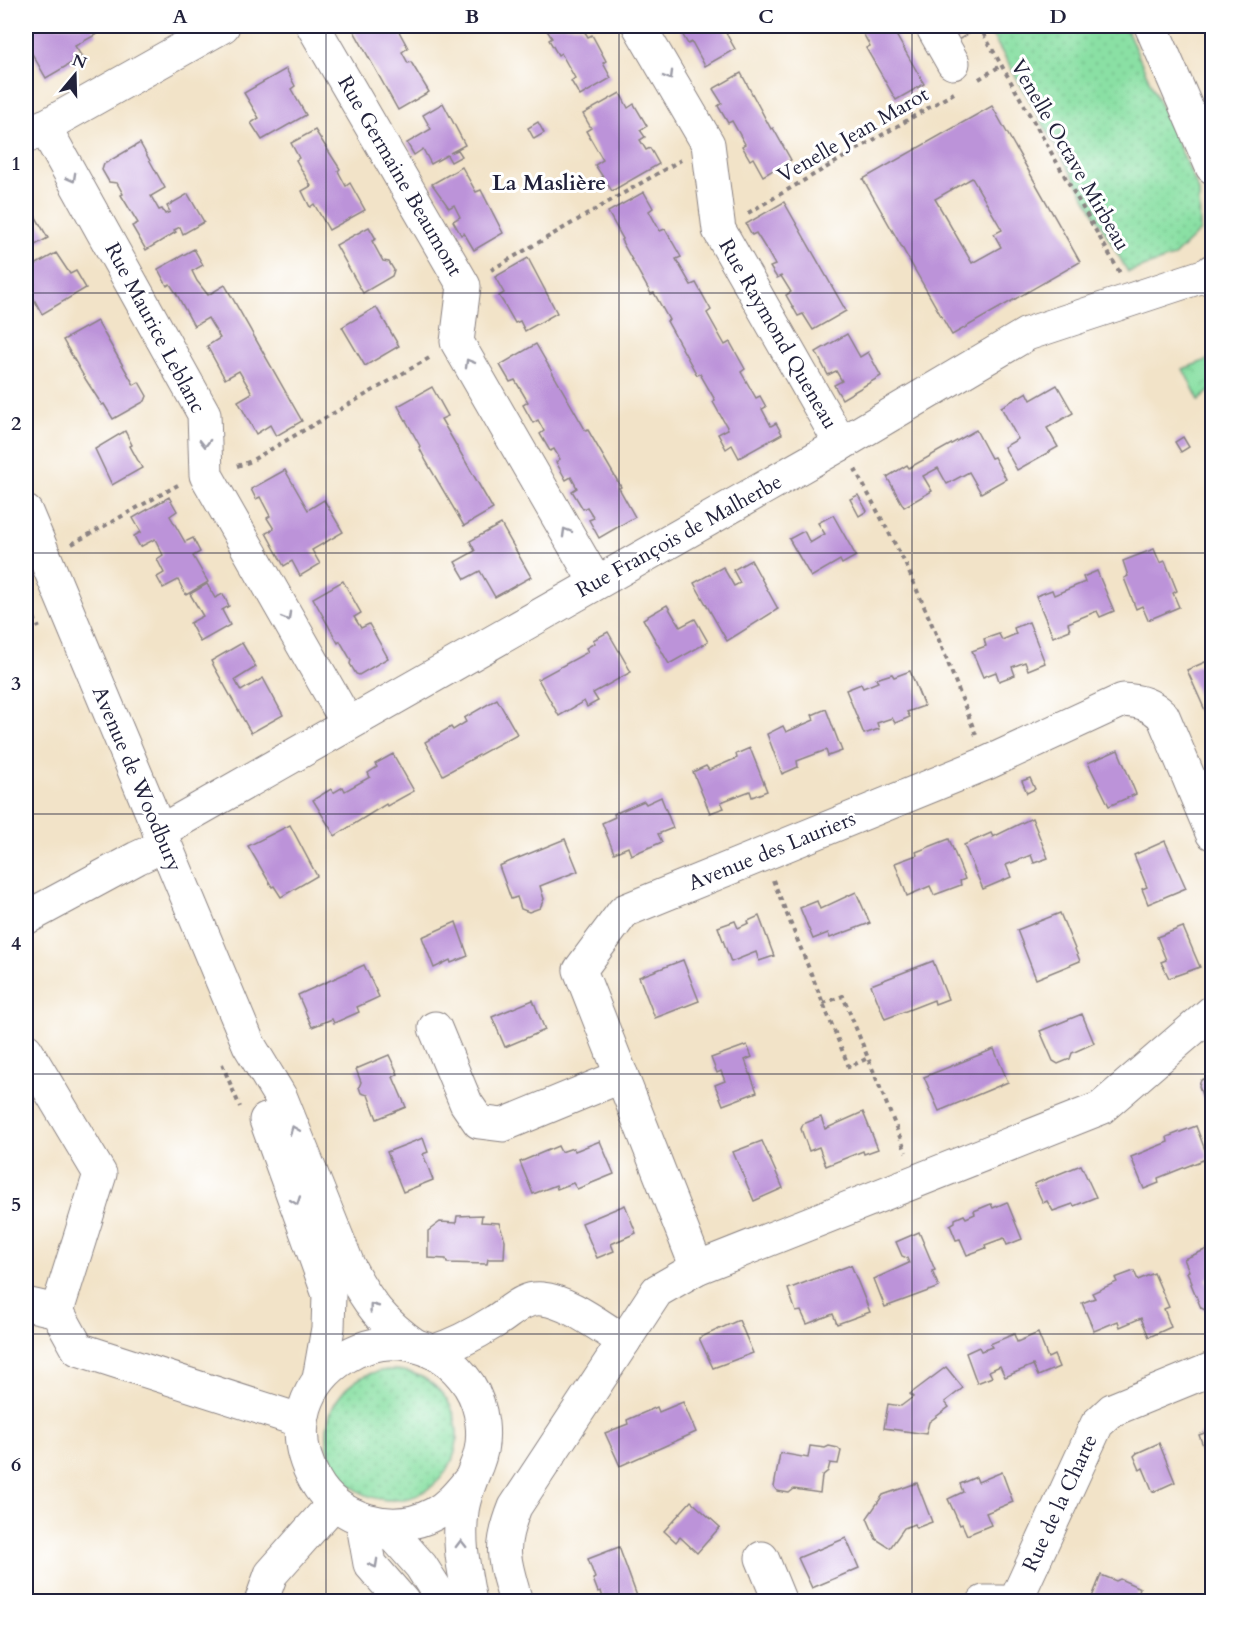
<svg xmlns="http://www.w3.org/2000/svg" width="1238" height="1627" viewBox="0 0 1238 1627" font-family="Cardo,serif">
<style>
.grass{fill:url(#grass-dots);stroke:#568170;stroke-width:1.5}
.park{fill:url(#park-crowns);stroke:#568170;stroke-width:1.5}
.building{fill:#bc93d9;fill-rule:evenodd}
.lines{fill:none;stroke-linecap:round;stroke-linejoin:round}
.minor-casing{stroke:#8a8282;stroke-width:35}
.path{stroke:#8a8282;stroke-width:4;stroke-dasharray:4.5 4.5;stroke-linecap:butt}
.minor{stroke:#fff;stroke-width:33}
.oneway{stroke:#9c9ca7}
.grid{fill:none;stroke:#22223b;stroke-width:1.5;stroke-opacity:0.55}
.labels{text-anchor:middle;dominant-baseline:central;stroke-width:6;stroke-linejoin:round;paint-order:stroke}
.street-label{font-size:21px;fill:#22223b;stroke:#fff}
.neighbourhood-label{font-size:22px;font-weight:bold;fill:#22223b;stroke:#fff}
.neatline{fill:none;stroke:#22223b;stroke-width:2}
.grid-label{font-size:20px;text-anchor:middle;font-weight:bold;fill:#22223b}
</style>
<defs>
<pattern id="grass-dots" width="8" height="8" patternUnits="userSpaceOnUse" patternTransform="scale(1.5)"><rect width="8" height="8" fill="#8ae0a4"/><path d="M2 2h.1M6 6h.1" fill="none" stroke="#77c08e" stroke-width="1.8" stroke-linecap="round"/></pattern>
<pattern id="park-crowns" width="20" height="18" patternUnits="userSpaceOnUse" patternTransform="scale(1.5)"><rect width="20" height="18" fill="#8ae0a4"/><path d="M2 6a3 3 0 1 1 6 0M12 15a3 3 0 1 1 6 0" fill="none" stroke="#77c08e"/></pattern>
</defs>
<rect width="100%" height="100%" fill="#fff"/>
<filter id="ink" filterUnits="userSpaceOnUse"><feTurbulence type="fractalNoise" baseFrequency=".0167" numOctaves="2"/><feDisplacementMap in="SourceGraphic" scale="12" xChannelSelector="R" yChannelSelector="G"/><feConvolveMatrix kernelMatrix="1 2 1 2 8 2 1 2 1" color-interpolation-filters="sRGB"/></filter>
<filter id="wash" filterUnits="userSpaceOnUse"><feTurbulence type="fractalNoise" baseFrequency=".008" numOctaves="4" result="noise"/><feDisplacementMap in="SourceGraphic" scale="24" xChannelSelector="R" yChannelSelector="G"/><feGaussianBlur stdDeviation="1.35" result="paint"/><feColorMatrix in="noise" values="0 0 0 0 0 0 0 0 0 0 0 0 0 0 0 0 0 1.4 0 .05"/><feComposite in="paint" operator="in"/></filter>
<g filter="url(#wash)">
<rect width="100%" height="100%" fill="#f2e3c8"/>
<g class="grass">
<polygon points="987,26 1125,26 1199,191 1200,231 1173,257 1128,272"/>
<circle cx="392" cy="1435" r="65"/>
</g>
<polygon class="park" points="1212,358 1212,389 1199,400 1183,369"/>
<g id="blocks">
<g class="building">
<polygon points="32,26 92,26 97,34 75,46 82,57 46,78 26,43 26,32 34,28"/>
<polygon points="362,26 396,26 408,48 402,52 408,63 411,62 429,92 398,110 354,31"/>
<polygon points="544,26 581,26 588,37 592,35 606,61 603,63 611,78 580,96 571,81 575,78 561,53 558,55 549,40 552,38"/>
<polygon points="688,26 722,26 735,49 705,66 692,42 688,44 680,30"/>
<polygon points="859,26 896,26 899,31 895,33 924,84 896,100 866,48 870,46"/>
<polygon points="940,26 966,26 970,33 951,44"/>
<polygon points="286,69 295,86 291,89 306,115 262,140 251,123 259,118 244,93"/>
<polygon points="741,73 771,129 773,128 791,160 763,176 753,158 750,160 742,146 745,144 732,121 728,123 718,106 722,103 713,89"/>
<polygon points="620,93 628,108 634,104 647,126 640,130 645,137 640,140 646,150 650,148 659,164 612,191 595,165 603,160 586,131 591,128 583,114"/>
<polygon points="443,103 465,145 450,153 458,150 462,156 451,162 447,155 431,164 423,149 414,155 407,143 431,129 423,115"/>
<path d="M992,106L1080,262L952,335L863,179ZM972,178L1002,230L994,234L1001,247L972,263L935,199Z"/>
<polygon points="538,122 544,133 534,139 528,128"/>
<polygon points="315,130 340,169 338,171 346,186 350,183 365,210 329,230 314,204 310,207 302,191 311,186 296,160 299,158 291,143"/>
<polygon points="140,143 165,188 151,196 159,210 162,209 165,214 170,212 167,206 188,194 204,222 183,234 180,227 174,230 176,232 146,250 132,226 138,223 121,195 123,194 117,183 109,182 102,170 104,164"/>
<polygon points="462,167 476,192 481,190 503,233 474,250 464,233 461,235 453,221 460,217 454,205 449,208 432,184"/>
<polygon points="644,192 653,208 649,211 660,231 665,229 681,257 676,259 691,285 696,283 711,310 707,313 725,345 730,342 745,369 741,372 756,398 760,396 766,407 762,409 771,426 776,423 782,434 739,458 732,445 726,449 718,434 728,429 713,402 715,400 700,374 697,375 667,321 669,320 654,293 651,294 621,240 623,239 608,212"/>
<polygon points="784,202 846,311 813,330 803,314 798,316 786,295 791,292 781,276 777,278 770,267 775,265 766,249 756,233 752,235 746,224"/>
<polygon points="30,207 48,238 26,250 26,210"/>
<polygon points="369,227 376,239 372,241 383,261 389,262 394,270 392,276 363,293 336,245"/>
<polygon points="194,249 203,265 192,271 197,281 208,295 225,285 302,421 276,436 270,425 256,434 238,401 252,393 239,371 225,379 207,346 220,338 208,318 194,326 176,293 170,284 167,286 158,269"/>
<polygon points="56,253 70,274 76,271 86,288 42,314 26,284 26,270"/>
<polygon points="528,258 557,313 525,331 520,321 515,323 503,302 499,296 504,293 495,277"/>
<polygon points="376,307 399,346 365,366 342,327"/>
<polygon points="97,321 134,385 139,382 147,396 145,401 113,419 104,404 102,405 86,380 63,340"/>
<polygon points="847,334 860,357 868,352 881,376 842,399 834,385 842,381 836,371 828,375 816,352"/>
<polygon points="536,344 586,431 588,430 621,487 619,488 635,517 599,538 589,520 594,518 587,507 583,509 572,491 577,488 571,477 566,480 556,462 560,459 554,449 550,451 540,434 544,431 538,420 533,423 523,405 528,402 515,380 510,382 500,365"/>
<polygon points="1057,385 1073,413 1047,428 1058,447 1017,470 1004,447 1018,439 1001,407 1027,392 1031,400"/>
<polygon points="432,387 448,416 441,419 493,509 464,526 426,461 419,447 420,446 398,406"/>
<polygon points="976,430 991,458 994,457 1006,479 981,493 969,472 947,484 938,468 923,476 932,491 904,507 887,477 907,465 909,468"/>
<polygon points="125,431 132,445 130,446 142,468 112,485 95,449"/>
<polygon points="1183,437 1189,447 1181,452 1175,442"/>
<polygon points="285,470 308,510 324,500 343,532 312,550 320,564 300,576 292,561 284,566 266,533 274,529 267,518 270,516 260,497 256,499 251,489"/>
<polygon points="858,495 867,511 859,516 850,499"/>
<polygon points="169,497 177,511 170,516 185,542 193,538 200,552 193,556 208,582 186,595 178,580 163,588 157,577 164,573 157,559 163,555 155,539 140,547 134,536 141,532 133,518"/>
<polygon points="833,515 856,556 842,564 840,560 811,577 789,539 804,531 810,543 825,534 818,523"/>
<polygon points="501,524 531,577 495,597 480,571 465,579 455,562 475,551 470,541"/>
<polygon points="1154,549 1160,563 1165,561 1177,591 1173,593 1179,607 1148,620 1142,606 1136,609 1124,578 1128,576 1123,561"/>
<polygon points="751,560 778,609 727,641 694,583 723,567 734,586 740,583 733,570"/>
<polygon points="1097,571 1114,611 1100,617 1097,611 1068,623 1070,630 1053,637 1036,596 1052,590 1054,595 1085,582 1083,577"/>
<polygon points="343,581 361,613 354,617 361,628 369,624 388,658 359,675 356,674 350,664 351,660 340,641 338,643 313,598"/>
<polygon points="207,584 215,598 223,594 229,606 222,610 230,625 200,642 190,623 203,616 190,594"/>
<polygon points="667,605 680,627 695,619 708,642 669,664 643,619"/>
<polygon points="1029,622 1045,663 1028,670 1025,662 1012,667 1015,675 999,681 996,672 983,677 972,651 986,646 984,639 999,634 1002,640 1016,634 1014,628"/>
<polygon points="608,632 631,672 593,693 598,701 587,707 584,701 559,716 538,679 588,652 586,648 595,643 593,640"/>
<polygon points="242,643 256,667 235,680 241,691 263,678 283,715 251,733 211,661"/>
<polygon points="1212,659 1212,715 1208,717 1187,670"/>
<polygon points="910,671 924,706 907,712 910,717 895,723 892,718 877,723 879,729 864,734 846,690 861,684 863,688 878,682 876,679 892,674 894,677"/>
<polygon points="497,699 517,734 443,775 425,742 451,727 453,730 466,722 464,718"/>
<polygon points="826,709 842,751 828,756 826,750 797,761 798,767 782,774 767,734 783,726 786,732 814,720 812,715"/>
<polygon points="750,748 767,791 752,797 750,791 721,802 724,808 710,813 693,772 706,766 709,770 737,758 736,754"/>
<polygon points="1118,750 1136,794 1109,806 1088,763"/>
<polygon points="393,754 414,791 387,806 386,804 335,836 313,800 331,789 333,793 343,787 345,791 370,777 368,773 377,767 375,764"/>
<polygon points="1030,778 1035,789 1027,793 1022,781"/>
<polygon points="661,797 673,828 658,834 662,842 631,855 628,847 614,853 602,823 615,817 614,814 644,801 646,804"/>
<polygon points="1032,818 1048,858 1034,863 1031,855 1006,865 1011,877 983,889 964,845 991,833 993,837"/>
<polygon points="290,825 317,876 281,897 274,886 272,887 248,846"/>
<polygon points="565,839 578,871 540,886 544,899 540,908 529,912 521,909 517,897 511,899 499,866"/>
<polygon points="949,839 965,879 960,881 961,885 934,895 930,886 907,896 895,863 917,855 916,852"/>
<polygon points="1165,841 1186,888 1148,904 1142,889 1147,887 1134,855"/>
<polygon points="856,892 870,923 830,938 828,933 813,939 800,908 817,901 820,909"/>
<polygon points="1060,913 1080,961 1036,979 1017,930"/>
<polygon points="759,916 774,956 759,961 756,952 731,962 718,927 735,921 738,928 749,923 748,921"/>
<polygon points="456,922 468,956 451,963 450,960 434,968 422,937"/>
<polygon points="1183,927 1200,967 1169,978 1161,962 1166,960 1157,937"/>
<polygon points="683,960 699,1001 655,1018 639,977"/>
<polygon points="933,961 948,999 935,1004 934,1000 885,1019 871,985"/>
<polygon points="364,965 379,997 357,1007 359,1012 334,1023 332,1019 312,1027 298,995"/>
<polygon points="533,1000 545,1030 505,1047 492,1017"/>
<polygon points="1082,1014 1094,1043 1072,1053 1070,1059 1058,1064 1053,1061 1040,1031"/>
<polygon points="747,1045 752,1057 745,1060 757,1092 723,1105 715,1085 725,1081 721,1071 717,1073 711,1058"/>
<polygon points="994,1049 1008,1082 939,1111 924,1077"/>
<polygon points="389,1055 398,1074 393,1077 406,1107 377,1119 368,1095 361,1093 359,1087 361,1082 356,1069"/>
<polygon points="1212,1076 1212,1115 1208,1114 1199,1086 1201,1080"/>
<polygon points="863,1112 878,1149 864,1154 863,1151 826,1166 819,1147 809,1151 801,1129 803,1124 821,1117 825,1129"/>
<polygon points="1196,1126 1208,1158 1158,1178 1159,1183 1144,1189 1131,1157 1168,1142 1167,1137"/>
<polygon points="423,1138 428,1152 423,1154 433,1180 403,1192 387,1152"/>
<polygon points="600,1141 614,1174 577,1189 573,1183 557,1189 556,1185 533,1194 520,1162 558,1146 561,1152 573,1148 575,1151"/>
<polygon points="762,1141 783,1188 754,1201 733,1152"/>
<polygon points="1081,1165 1096,1197 1074,1206 1073,1204 1053,1211 1047,1201 1043,1203 1034,1184"/>
<polygon points="1007,1202 1022,1239 1007,1245 1004,1238 985,1245 986,1248 967,1255 960,1239 956,1240 950,1225 955,1222 955,1219 964,1215 966,1218 975,1214 974,1211 991,1204 993,1208"/>
<polygon points="625,1205 636,1233 611,1244 614,1251 597,1258 582,1223"/>
<polygon points="482,1215 481,1222 499,1223 505,1240 504,1259 488,1259 487,1264 447,1263 446,1259 428,1258 428,1231 440,1222 456,1223 457,1216"/>
<polygon points="919,1232 935,1270 932,1271 939,1287 885,1307 874,1279 909,1263 907,1258 902,1256 896,1242"/>
<polygon points="1212,1247 1212,1276 1206,1279 1212,1293 1212,1307 1205,1310 1201,1308 1191,1284 1192,1283 1187,1272 1189,1271 1184,1259"/>
<polygon points="851,1265 870,1312 837,1324 833,1314 807,1324 801,1311 796,1312 788,1289"/>
<polygon points="1134,1271 1138,1280 1154,1273 1169,1307 1164,1309 1171,1327 1149,1337 1141,1318 1120,1327 1118,1321 1094,1331 1082,1303 1095,1298 1092,1293 1117,1282 1115,1278"/>
<polygon points="739,1320 753,1353 713,1368 699,1338"/>
<polygon points="1038,1333 1048,1358 1054,1355 1059,1367 1038,1376 1033,1365 1005,1377 1000,1366 989,1371 992,1377 977,1383 966,1353 979,1347 981,1351 992,1347 990,1344 1014,1334 1017,1342"/>
<polygon points="946,1367 963,1388 945,1402 949,1407 929,1422 926,1434 884,1428 888,1404 901,1406 913,1397 910,1394"/>
<polygon points="683,1402 696,1432 620,1466 605,1433 628,1424 627,1420 657,1407 659,1412"/>
<polygon points="1212,1430 1212,1469 1199,1435"/>
<polygon points="1159,1443 1175,1482 1153,1492 1143,1468 1140,1470 1134,1456 1137,1453"/>
<polygon points="810,1446 825,1448 829,1446 838,1448 841,1451 838,1464 830,1463 828,1471 822,1476 820,1493 794,1489 789,1493 777,1491 774,1487 780,1453 808,1458"/>
<polygon points="1002,1472 1013,1502 986,1513 991,1525 967,1535 962,1524 960,1525 948,1499 963,1492 960,1484 976,1477 978,1482"/>
<polygon points="917,1483 932,1522 916,1528 914,1524 904,1528 890,1548 876,1539 867,1518 883,1495"/>
<polygon points="691,1501 720,1527 697,1553 680,1537 676,1542 664,1531"/>
<polygon points="846,1538 859,1568 812,1588 798,1558"/>
<polygon points="619,1547 638,1599 632,1602 604,1602 601,1591 598,1592 593,1579 595,1578 588,1559"/>
<polygon points="1101,1575 1116,1581 1120,1579 1140,1588 1135,1602 1090,1602"/>
<polygon points="736,1595 738,1602 718,1602 718,1601"/>
</g>
</g>
</g>
<g filter="url(#ink)">
<use href="#blocks" fill-opacity="0" stroke="#8a8282" stroke-width="1.5"/>
<g class="lines">
<defs>
<g id="minor">
<polyline points="313,26 464,286 457,342 596,583"/>
<polyline points="639,26 708,144 719,230 841,444"/>
<polyline points="932,26 953,63"/>
<polyline points="1151,26 1212,167"/>
<polyline points="44,126 204,414 206,475 348,724"/>
<polyline points="26,137 223,26"/>
<path d="M26,512L249,1045L281,1098L348,1265C367,1302 382,1322 416,1346"/>
<polyline points="159,832 841,444 1027,334 1209,274 1212,271"/>
<polyline points="26,918 137,858 165,845"/>
<polyline points="435,1028 466,1103 479,1122 503,1125 622,1076"/>
<polyline points="26,1050 100,1174 57,1311"/>
<polyline points="266,1120 329,1295 328,1328 319,1379"/>
<path d="M697,1268L580,970L624,911L987,763L1123,700C1140,701 1151,704 1163,716L1212,833"/>
<polyline points="26,1304 57,1311 78,1349 302,1421"/>
<path d="M432,1352C454,1345 475,1334 494,1322C510,1313 522,1297 542,1299C568,1301 602,1328 624,1341"/>
<path d="M470,1480C459,1493 449,1506 434,1514C393,1536 337,1520 315,1480C256,1375 404,1288 469,1385C483,1407 487,1439 477,1464C471,1479 464,1495 462,1511C458,1546 464,1568 470,1602"/>
<polyline points="362,1519 370,1564 403,1602"/>
<polyline points="384,1524 421,1566 444,1602"/>
<polyline points="762,1558 780,1602"/>
<polyline points="261,1602 271,1574 334,1503"/>
<path d="M516,1602C504,1559 498,1550 515,1507L657,1291L697,1268L1101,1108L1212,1012"/>
<polyline points="984,1602 1002,1602"/>
<polyline points="1015,1602 1097,1424 1112,1410 1212,1369"/>
</g>
</defs>
<use href="#minor" class="minor-casing"/>
<g class="path">
<polyline points="979,26 1120,273"/>
<polyline points="979,79 1002,65"/>
<polyline points="748,213 954,93"/>
<polyline points="491,270 681,160"/>
<polyline points="237,466 249,462 431,357"/>
<polyline points="855,469 905,563 941,645 976,735"/>
<polyline points="72,544 178,485"/>
<polyline points="26,601 39,628"/>
<polyline points="773,880 849,1067 868,1058"/>
<polyline points="823,1003 843,996 906,1152"/>
<polyline points="222,1064 240,1107"/>
</g>
<use href="#minor" class="minor"/>
</g>
<defs><path id="oneway-chevron" d="M-2-3.5L2.5 0L-2 3.5" fill="none" stroke-width="1.6" stroke-linecap="round" stroke-linejoin="round" transform="scale(1.5)"/></defs>
<g class="oneway">
<use href="#oneway-chevron" transform="translate(669 76) rotate(60)"/>
<use href="#oneway-chevron" transform="translate(72 178) rotate(61)"/>
<use href="#oneway-chevron" transform="translate(469 363) rotate(-120)"/>
<use href="#oneway-chevron" transform="translate(205 443) rotate(89)"/>
<use href="#oneway-chevron" transform="translate(566 532) rotate(-120)"/>
<use href="#oneway-chevron" transform="translate(287 617) rotate(60)"/>
<use href="#oneway-chevron" transform="translate(294 1130) rotate(-112)"/>
<use href="#oneway-chevron" transform="translate(296 1201) rotate(70)"/>
<use href="#oneway-chevron" transform="translate(373 1307) rotate(-127)"/>
<use href="#oneway-chevron" transform="translate(461 1544) rotate(-91)"/>
<use href="#oneway-chevron" transform="translate(374 1564) rotate(61)"/>
</g>
</g>
<path class="grid" d="M326,26V1602M619,26V1602M912,26V1602M26,293H1212M26,553H1212M26,814H1212M26,1074H1212M26,1334H1212"/>
<g class="labels">
<g class="street-label">
<text transform="translate(853 135) rotate(-30)">Venelle Jean Marot</text>
<text transform="translate(1070 155) rotate(60)">Venelle Octave Mirbeau</text>
<text transform="translate(400 176) rotate(60)">Rue Germaine Beaumont</text>
<text transform="translate(155 328) rotate(62)">Rue Maurice Leblanc</text>
<text transform="translate(778 334) rotate(60)">Rue Raymond Queneau</text>
<text transform="translate(679 536) rotate(-29)">Rue François de Malherbe</text>
<text transform="translate(137 779) rotate(67)">Avenue de Woodbury</text>
<text transform="translate(772 851) rotate(-22)">Avenue des Lauriers</text>
<text transform="translate(1060 1503) rotate(-65)">Rue de la Charte</text>
</g>
<g class="neighbourhood-label">
<text x="549" y="183">La Maslière</text>
</g>
</g>
<rect width="1238" height="1627" fill="none" stroke="#fff" stroke-width="66"/>
<g transform="translate(75 75) rotate(19)" stroke="#ffffff" stroke-width="4.5" paint-order="stroke">
<path d="M0-4.5L10 22L0 15L-10 22Z" fill="#22223b"/>
<text y="-9" font-size="16" font-weight="bold" text-anchor="middle" fill="#22223b">N</text>
</g>
<rect x="33" y="33" width="1172" height="1561" class="neatline"/>
<g class="grid-label">
<text x="180" y="23">A</text>
<text x="472" y="23">B</text>
<text x="766" y="23">C</text>
<text x="1058" y="23">D</text>
<text x="16" y="170">1</text>
<text x="16" y="430">2</text>
<text x="16" y="690">3</text>
<text x="16" y="950">4</text>
<text x="16" y="1211">5</text>
<text x="16" y="1471">6</text>
</g>
</svg>
